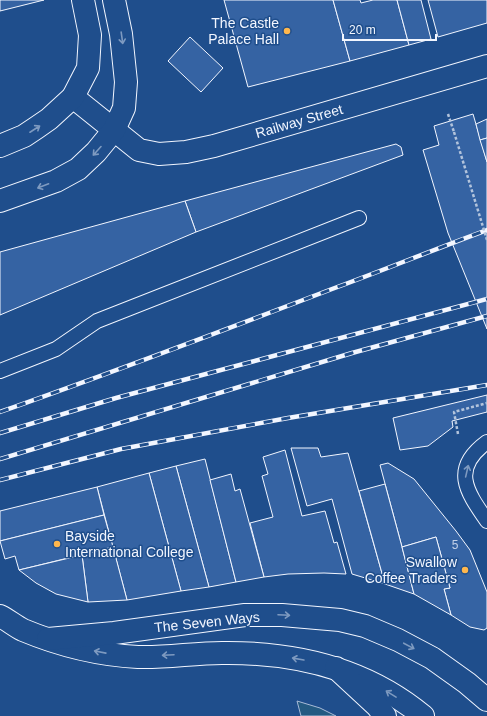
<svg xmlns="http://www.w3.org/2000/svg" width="487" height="716" viewBox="0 0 487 716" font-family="Helvetica,sans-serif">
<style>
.green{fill:#245a82;stroke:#a8bbd7}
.building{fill:#3563a3;stroke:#f2f6ff}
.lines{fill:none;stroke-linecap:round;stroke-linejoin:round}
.service-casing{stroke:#f2f6ff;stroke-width:16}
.tertiary-casing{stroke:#f2f6ff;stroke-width:24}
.primary-casing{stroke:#f2f6ff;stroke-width:24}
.trunk-casing{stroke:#f2f6ff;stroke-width:24}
.path{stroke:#b3c4dc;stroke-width:2.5;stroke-dasharray:3 2;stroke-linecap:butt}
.service{stroke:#1f4e8c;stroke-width:14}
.tertiary{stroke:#1f4e8c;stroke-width:22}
.primary{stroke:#1f4e8c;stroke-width:22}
.trunk{stroke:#1f4e8c;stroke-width:22}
.rail-casing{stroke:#f2f6ff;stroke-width:4.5}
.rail{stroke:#1f4e8c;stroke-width:3;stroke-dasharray:9;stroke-linecap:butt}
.path-bridge{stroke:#b3c4dc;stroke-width:2.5;stroke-dasharray:3 2;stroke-linecap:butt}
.oneway{stroke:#7e9ac0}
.poi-dot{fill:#ffb74d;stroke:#1f4e8c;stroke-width:1.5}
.labels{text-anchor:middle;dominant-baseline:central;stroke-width:3;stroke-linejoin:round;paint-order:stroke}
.number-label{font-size:12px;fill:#c3d1e8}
.poi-label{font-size:14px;fill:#f2f6ff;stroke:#1f4e8c;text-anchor:end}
.street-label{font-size:14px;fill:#f2f6ff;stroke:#1f4e8c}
</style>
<rect width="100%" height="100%" fill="#1f4e8c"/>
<polygon class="green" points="297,701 320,708 336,716 301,716"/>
<g class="building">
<polygon points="0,0 44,0 0,11"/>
<polygon points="224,0 333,0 350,61 248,87"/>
<polygon points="333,0 360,0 361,3 373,0 397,0 409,45 350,61"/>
<polygon points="397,0 421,0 431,39 409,45"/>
<polygon points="428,0 487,0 487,23 438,37"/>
<polygon points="190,37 223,68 201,92 168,61"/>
<polygon points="473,114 487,162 487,329 448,233 423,150 439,145 434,126"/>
<polygon points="487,119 487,138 480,140 476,124"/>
<polygon points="487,138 487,162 480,140"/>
<polygon points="396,144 401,147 403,155 196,232 185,201"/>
<polygon points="185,201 196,232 0,315 0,252"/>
<polygon points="487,395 487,412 452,421 453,427 428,446 400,450 393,418"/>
<polygon points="291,448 318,448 321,457 348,453 385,584 352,574 332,499 307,506"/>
<polygon points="285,450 302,516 325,511 334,543 337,542 346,574 324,573 288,574 264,577 250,523 273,517 262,476 268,474 263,457"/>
<polygon points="205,459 236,582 209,587 176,466"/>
<polygon points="388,463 414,479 456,531 470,550 487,592 487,628 484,630 470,627 451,615 444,589 450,588 436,537 402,547 380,465"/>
<polygon points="176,466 209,587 181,591 149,473"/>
<polygon points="149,473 181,591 127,600 97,487"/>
<polygon points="231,474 235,491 240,489 264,577 236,582 210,480"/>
<polygon points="385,484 402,547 414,594 385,584 359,491"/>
<polygon points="97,487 104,515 0,541 0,511"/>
<polygon points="104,515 113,547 19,570 15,556 5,559 0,541"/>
<polygon points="436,537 450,588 444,589 451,615 414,594 402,547"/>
<polygon points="113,547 127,600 88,602 82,555"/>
<polygon points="82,555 88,602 56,594 36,583 19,570"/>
</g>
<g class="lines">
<defs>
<g id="service">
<polyline points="0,371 56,349 97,321 359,218"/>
<path d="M487,442C450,469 467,492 487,521"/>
</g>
<polyline id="tertiary" points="73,97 139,150 159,154 186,152 214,146 487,66"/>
<g id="primary">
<polyline points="0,146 24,136 36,128 49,119 73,97 88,68 90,35 83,0"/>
<polyline points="0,201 56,181 78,169 96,152 114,130 124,108 126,82 121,34 114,0"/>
<path d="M0,616C8,620 15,626 23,630C59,645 99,655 138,657C166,658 194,653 222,653C295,652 365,668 423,716"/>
<polyline points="48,639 114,633 245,615 282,615 340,620 365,626 398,640 432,658 467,683 487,700"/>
</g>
<polyline id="trunk" points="336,668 377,706 385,716"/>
</defs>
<use href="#service" class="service-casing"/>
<use href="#tertiary" class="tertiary-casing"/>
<use href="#primary" class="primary-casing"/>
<use href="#trunk" class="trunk-casing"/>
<g class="path">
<polyline points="448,114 454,132"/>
<polyline points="458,434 454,412 487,403"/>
</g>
<use href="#service" class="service"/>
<use href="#tertiary" class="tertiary"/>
<use href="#primary" class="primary"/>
<use href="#trunk" class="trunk"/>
<defs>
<g id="rail">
<path d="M0,412C111,373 222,331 332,289C384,270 435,249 487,230"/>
<polyline points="0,433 116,398 487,299"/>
<polyline points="0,459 352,353 487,316"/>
<polyline points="0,480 121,449 288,418 487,385"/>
</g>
</defs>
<use href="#rail" class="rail-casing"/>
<use href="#rail" class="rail"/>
<polyline class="path-bridge" points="454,132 487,240"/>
</g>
<defs><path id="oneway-shaft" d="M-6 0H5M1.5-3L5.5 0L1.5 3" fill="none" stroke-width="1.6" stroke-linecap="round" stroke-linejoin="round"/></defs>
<g class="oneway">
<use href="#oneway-shaft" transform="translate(122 38) rotate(82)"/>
<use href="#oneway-shaft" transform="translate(35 129) rotate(-33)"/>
<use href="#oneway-shaft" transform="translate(97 151) rotate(132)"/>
<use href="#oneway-shaft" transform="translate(43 186) rotate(159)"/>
<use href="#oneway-shaft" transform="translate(467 471) rotate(-77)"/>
<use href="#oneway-shaft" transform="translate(284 615) rotate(3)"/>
<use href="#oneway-shaft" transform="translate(409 646) rotate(28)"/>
<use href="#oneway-shaft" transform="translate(100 652) rotate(-169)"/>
<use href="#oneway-shaft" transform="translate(168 655) rotate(177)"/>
<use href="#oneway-shaft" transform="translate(298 659) rotate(-170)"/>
<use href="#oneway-shaft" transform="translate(391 694) rotate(-148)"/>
</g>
<g class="poi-dot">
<circle cx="287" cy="31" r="4"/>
<circle cx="57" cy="544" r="4"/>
<circle cx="465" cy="570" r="4"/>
</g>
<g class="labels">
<g class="number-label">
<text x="455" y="545">5</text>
</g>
<g class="poi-label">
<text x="279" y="23">The Castle<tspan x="279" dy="16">Palace Hall</tspan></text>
<text x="65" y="536" text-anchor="start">Bayside<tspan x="65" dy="16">International College</tspan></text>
<text x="457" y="562">Swallow<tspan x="457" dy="16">Coffee Traders</tspan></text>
</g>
<g class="street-label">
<text transform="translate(299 121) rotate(-16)">Railway Street</text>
<text transform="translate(207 622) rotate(-6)">The Seven Ways</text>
</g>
</g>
<path d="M343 34v6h93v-6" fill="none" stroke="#f2f6ff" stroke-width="2"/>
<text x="349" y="34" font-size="12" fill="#f2f6ff" stroke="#1f4e8c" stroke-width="3" paint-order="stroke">20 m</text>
</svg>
